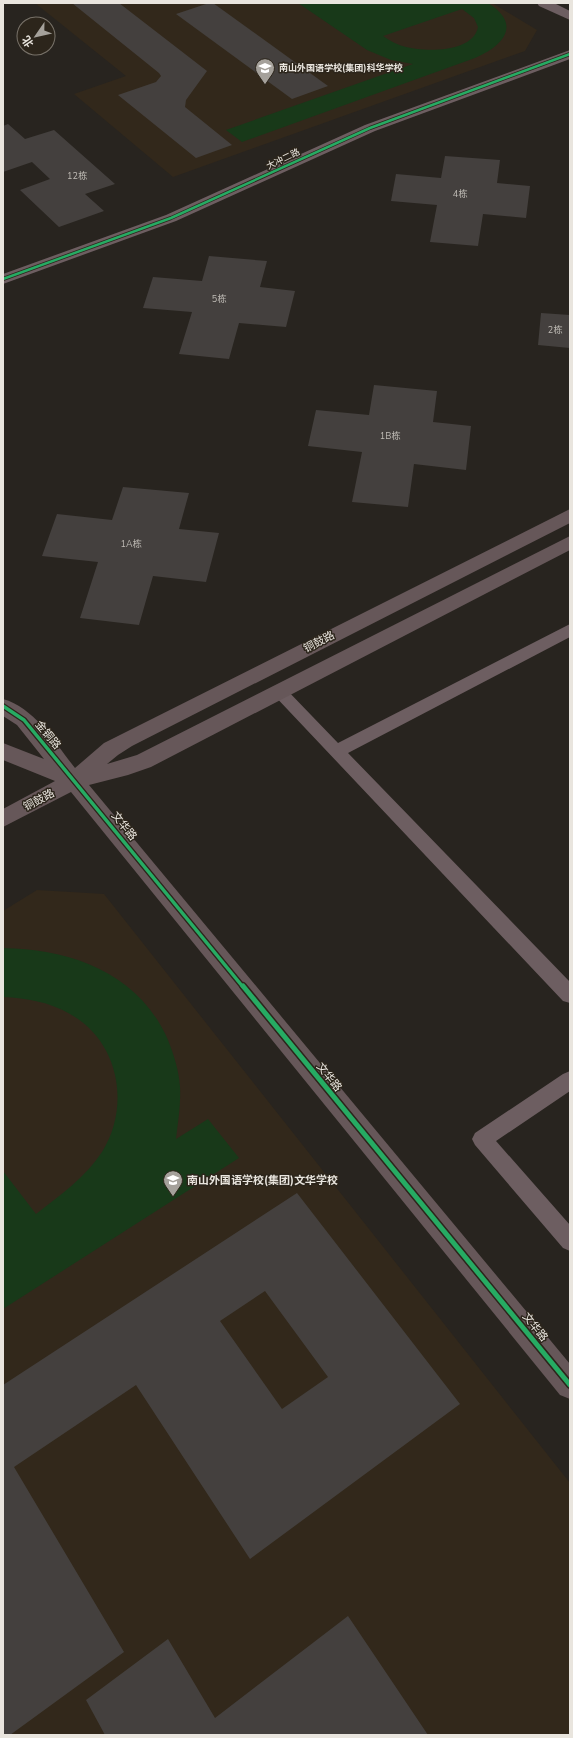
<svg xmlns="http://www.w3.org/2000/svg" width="573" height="1738" viewBox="0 0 573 1738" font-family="'Nunito Sans','Noto Sans SC',sans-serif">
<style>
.built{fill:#32281b}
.green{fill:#183919;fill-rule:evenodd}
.building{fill:#44403e;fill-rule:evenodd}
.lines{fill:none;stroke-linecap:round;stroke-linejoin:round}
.lane{fill:#6d5e61;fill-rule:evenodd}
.street{fill:#6d5e61;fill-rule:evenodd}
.secondary{fill:#665759;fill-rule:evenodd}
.cycleway-far2-casing{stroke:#2c251b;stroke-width:4}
.cycleway-far1-casing{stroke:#2c251b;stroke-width:6}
.cycleway-casing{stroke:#2c251b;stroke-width:8}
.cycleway-far2{stroke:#26ab63;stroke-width:2.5}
.cycleway-far1{stroke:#26ab63;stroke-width:3.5}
.cycleway{stroke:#26ab63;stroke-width:5}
.labels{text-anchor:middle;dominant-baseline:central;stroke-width:3;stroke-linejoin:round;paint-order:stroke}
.far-poi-label{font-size:9px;font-weight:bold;fill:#e9e5de;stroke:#2c251b;text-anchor:start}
.far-street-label{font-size:9px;fill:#e9e5de;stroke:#2c251b}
.number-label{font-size:9px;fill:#c0bcb6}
.street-label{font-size:11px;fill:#e9e5de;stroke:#2c251b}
.poi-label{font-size:11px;font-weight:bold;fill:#e9e5de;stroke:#2c251b;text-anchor:start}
</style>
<rect width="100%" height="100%" fill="#28241f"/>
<g class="built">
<polygon points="35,3 492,3 537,30 525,51 173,177 74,94 126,76"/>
<polygon points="37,890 104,894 570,1483 570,1735 3,1735 3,911"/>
</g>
<g class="green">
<path d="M298,3H488C522,24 504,46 475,58L242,142L226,130L413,64L391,60L367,50ZM462,9L474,18L478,27C473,53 425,52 406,47C398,45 390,41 383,36Z"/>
<path d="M3,948C71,949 139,973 168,1040C174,1055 179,1071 180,1087C181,1104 178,1122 176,1139L208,1119L239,1158L3,1309V1171L36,1214C60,1195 85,1178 102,1152C131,1106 119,1041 70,1014C49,1002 27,998 3,997Z"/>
</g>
<g class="building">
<polygon points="72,3 119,3 207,71 186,100 185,107 232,145 196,158 118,95 156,82 161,76 159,73"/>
<polygon points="209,3 213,3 328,86 292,99 176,14"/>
<polygon points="8,124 25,139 54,130 115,184 85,194 104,211 59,227 20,190 50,179 32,162 3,172 3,126"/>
<polygon points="445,156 500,160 497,183 530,186 526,218 483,214 478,246 430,242 437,205 391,201 396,174 441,178"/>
<polygon points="209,256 267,261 260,287 295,291 286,327 239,323 229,359 179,354 192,312 143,308 153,277 202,281"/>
<polygon points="541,313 570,315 570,348 538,345"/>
<polygon points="374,385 437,391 433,422 471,426 466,470 414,464 408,507 352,502 362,452 308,446 316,410 369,415"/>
<polygon points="123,487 189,493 179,529 219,533 206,582 153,576 139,625 80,618 98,562 42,556 57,514 112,520"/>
<path d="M297,1193L460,1404L250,1559L136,1385L14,1467L124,1652L10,1735H3V1385ZM265,1291L328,1377L282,1409L220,1321Z"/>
<polygon points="348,1616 428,1735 105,1735 86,1700 168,1639 215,1718"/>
</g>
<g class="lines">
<g class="lane">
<polygon points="570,624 570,637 348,753 570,982 570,1003 563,1001 271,692 273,688 279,686 285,688 338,743"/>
<polygon points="570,1071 570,1091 496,1141 570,1225 570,1251 563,1248 475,1145 472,1139 475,1133 563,1074"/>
</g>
<g class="street">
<polygon points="537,3 554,3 570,11 570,20 539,6"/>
<polygon points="570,50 570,59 375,131 176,221 3,284 3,274 166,215 365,125"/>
</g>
<path class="secondary" d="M570,509V523L132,746L118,755L107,764L137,755L570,536V550L151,767L128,775L89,785L570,1364V1399L560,1395L71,792L3,827V809L55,781L3,760V743L44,759L17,725L3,716V699C35,708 55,743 75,768L104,743L118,736Z"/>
<defs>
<polyline id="cycleway-far2" points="3,279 171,218 370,128 570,54"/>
<polyline id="cycleway-far1" points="3,706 24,720 243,987"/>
<polyline id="cycleway" points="243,986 570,1385"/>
</defs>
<use href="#cycleway-far2" class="cycleway-far2-casing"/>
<use href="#cycleway-far1" class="cycleway-far1-casing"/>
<use href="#cycleway" class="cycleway-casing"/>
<use href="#cycleway-far2" class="cycleway-far2"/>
<use href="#cycleway-far1" class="cycleway-far1"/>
<use href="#cycleway" class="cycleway"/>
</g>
<defs>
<symbol id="school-pin" viewBox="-11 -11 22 30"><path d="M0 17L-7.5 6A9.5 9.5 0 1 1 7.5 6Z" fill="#a5a19b" stroke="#2c251b"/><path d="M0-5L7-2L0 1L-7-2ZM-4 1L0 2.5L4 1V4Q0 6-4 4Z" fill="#fff"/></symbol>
</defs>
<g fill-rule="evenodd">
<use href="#school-pin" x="254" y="57" width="22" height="30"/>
<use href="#school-pin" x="162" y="1169" width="22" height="30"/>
</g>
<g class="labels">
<g class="far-poi-label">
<text x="279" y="68">南山外国语学校(集团)科华学校</text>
</g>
<g class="far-street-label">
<text transform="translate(283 159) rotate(-26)">大冲二路</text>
</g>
<g class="number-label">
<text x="77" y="176">12栋</text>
<text x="460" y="194">4栋</text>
<text x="219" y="299">5栋</text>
<text x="555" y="330">2栋</text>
<text x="390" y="436">1B栋</text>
<text x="131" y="544">1A栋</text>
</g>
<g class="street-label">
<text transform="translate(319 642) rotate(-27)">铜鼓路</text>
<text transform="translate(48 735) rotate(50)">金铜路</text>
<text transform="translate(39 800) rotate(-28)">铜鼓路</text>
<text transform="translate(124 826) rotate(51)">文华路</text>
<text transform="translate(329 1077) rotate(51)">文华路</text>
<text transform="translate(535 1327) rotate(51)">文华路</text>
</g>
<g class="poi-label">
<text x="187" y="1180">南山外国语学校(集团)文华学校</text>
</g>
</g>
<rect width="573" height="1738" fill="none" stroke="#e9e5de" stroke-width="8"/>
<g transform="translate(36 36) rotate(236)"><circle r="19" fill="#2c251b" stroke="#787269"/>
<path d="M0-3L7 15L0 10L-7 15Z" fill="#a5a19b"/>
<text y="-6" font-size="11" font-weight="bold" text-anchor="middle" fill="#e9e5de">北</text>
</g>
</svg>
